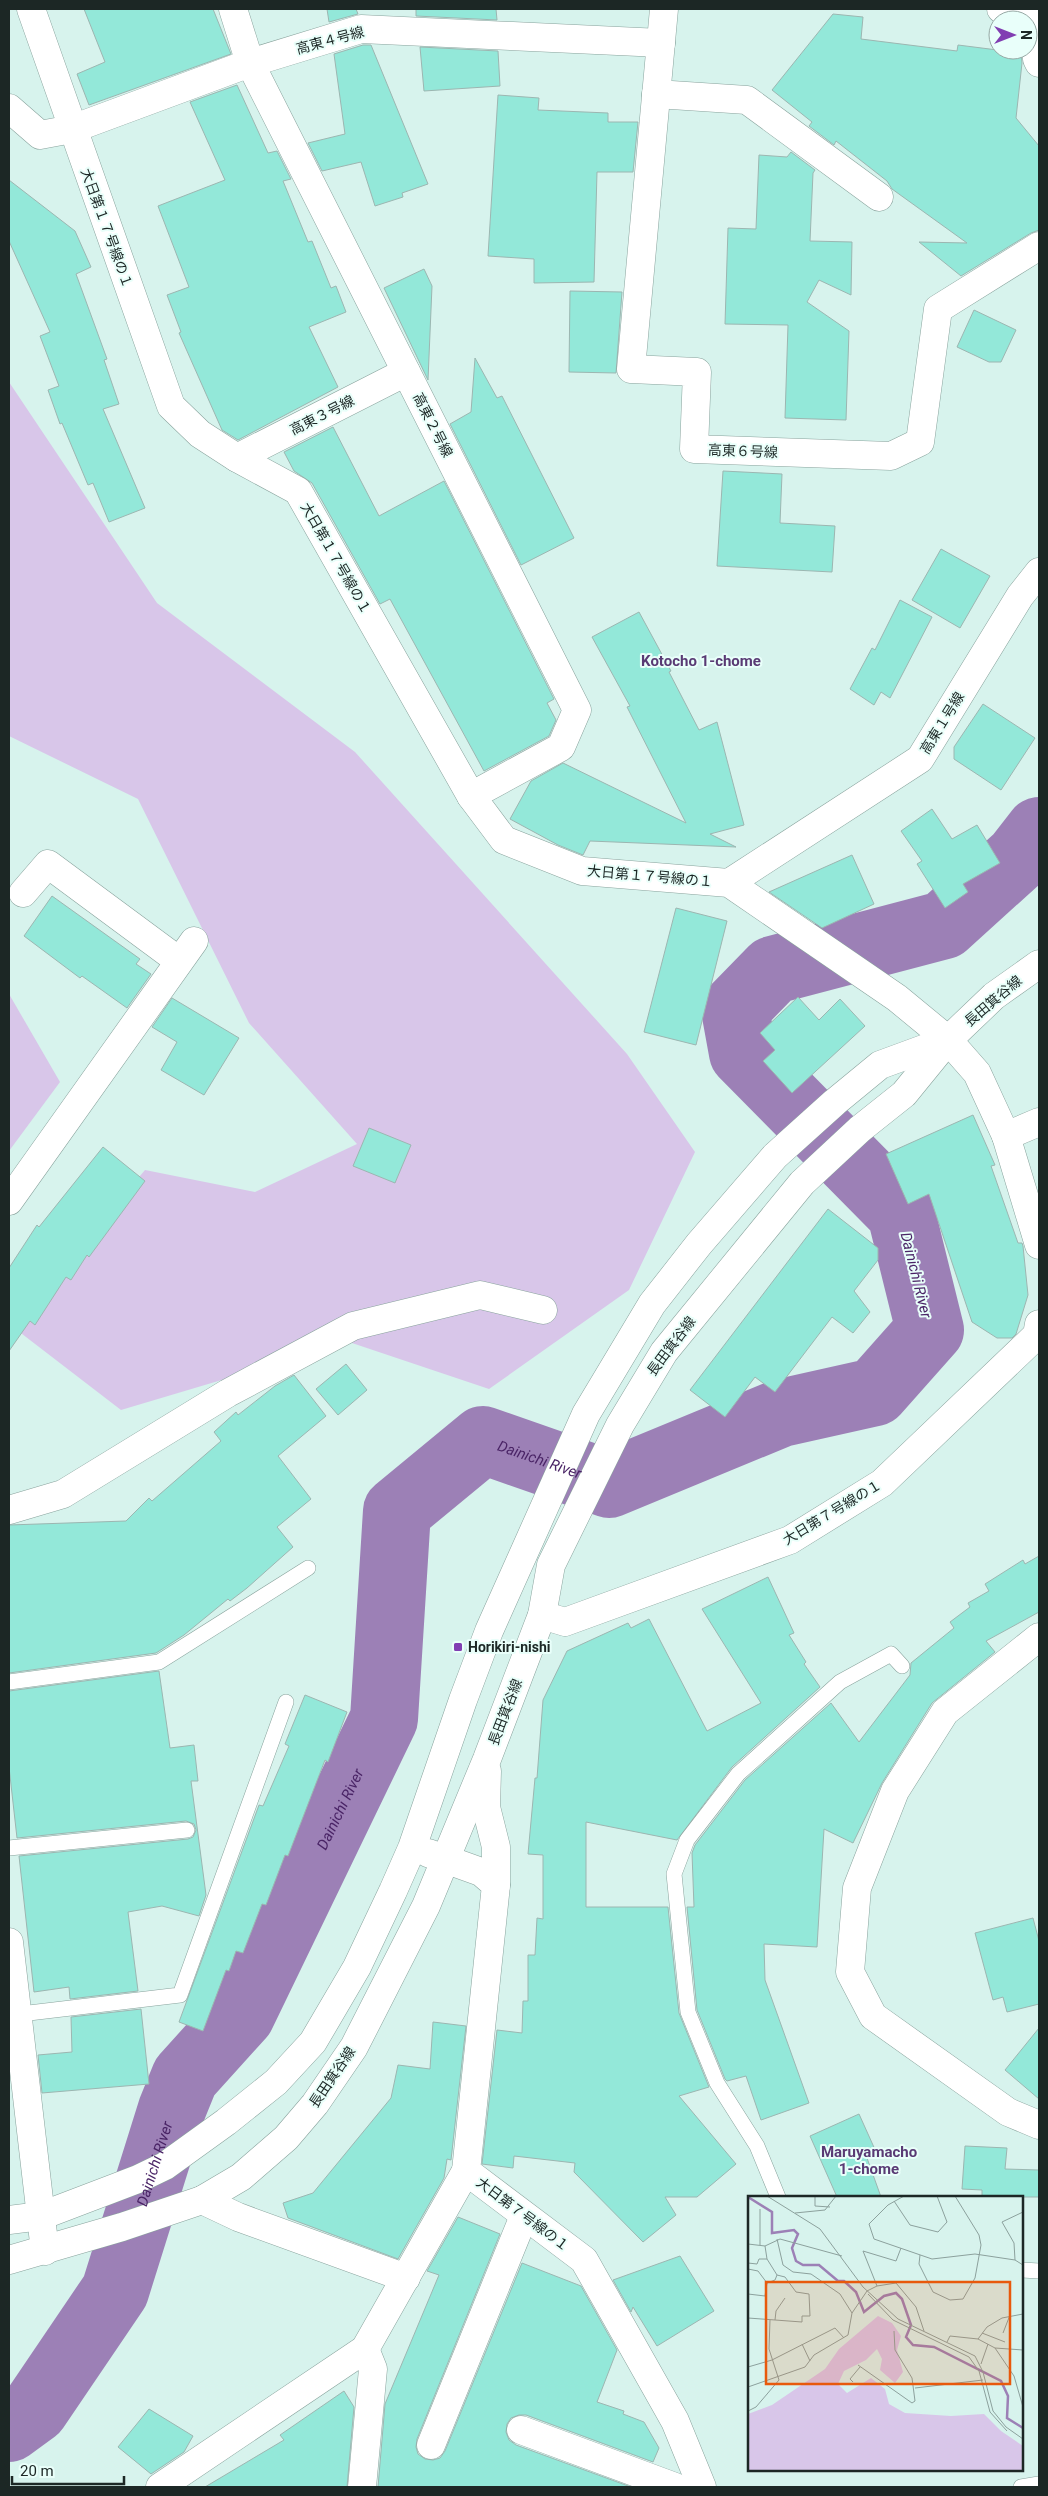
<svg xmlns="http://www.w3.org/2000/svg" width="1048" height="2496" viewBox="0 0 1048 2496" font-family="Roboto,'Noto Sans JP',sans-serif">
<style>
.green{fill:#d8c6e9}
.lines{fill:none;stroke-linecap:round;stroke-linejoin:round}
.river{stroke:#9c80b6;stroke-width:68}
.building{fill:#93e8d9;stroke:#9cb6b1}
.service-casing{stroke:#89a39d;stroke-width:16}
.minor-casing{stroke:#89a39d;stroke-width:29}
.tertiary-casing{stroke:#89a39d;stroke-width:29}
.service{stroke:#fff;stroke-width:15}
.minor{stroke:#fff;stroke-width:28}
.tertiary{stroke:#fff;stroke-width:28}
.poi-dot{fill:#813eb2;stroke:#e9fffa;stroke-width:2}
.labels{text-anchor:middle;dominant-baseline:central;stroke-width:4;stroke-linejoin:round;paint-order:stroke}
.street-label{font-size:14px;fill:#1c2725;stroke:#e9fffa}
.poi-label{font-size:14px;font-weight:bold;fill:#1c2725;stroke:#e9fffa;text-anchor:start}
.neighbourhood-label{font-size:15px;font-weight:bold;fill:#593a74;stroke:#e9fffa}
.water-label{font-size:15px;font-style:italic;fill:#4a2466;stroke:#e9fffa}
.inset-river{fill:none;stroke:#9c80b6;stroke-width:2.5}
.inset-road{fill:none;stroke:#8ca19d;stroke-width:1}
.view{fill:#e8590c;fill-opacity:0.15;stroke:#e8590c;stroke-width:2.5}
.inset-edge{fill:none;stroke:#1c2725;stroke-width:2.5}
</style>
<rect width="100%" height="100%" fill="#d7f3ed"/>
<g class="green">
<polygon points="9,382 157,603 355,752 627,1054 695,1152 629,1290 489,1389 349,1342 121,1410 13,1327 145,1170 255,1192 357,1144 249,1023 138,799 9,736"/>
<polygon points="9,994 60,1082 9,1151"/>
</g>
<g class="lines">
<path class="river" id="s1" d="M9,2428L35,2409L115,2291L172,2109L185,2077L241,2015L384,1719L397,1511L483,1440L609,1484L781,1413L875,1392L930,1330L901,1213L743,1053L735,1009L773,970L944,925L1018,858L1039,831"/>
</g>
<g class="building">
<polygon points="84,9 213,9 231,54 89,105 77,74 105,62"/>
<polygon points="327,9 356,9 358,14 329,22"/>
<polygon points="416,9 496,9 497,20 416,16"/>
<polygon points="833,14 863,17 861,39 957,51 958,45 1021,53 1022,63 1016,118 1039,146 1039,230 1031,233 961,276 919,242 967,243 892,189 887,181 836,141 834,145 809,126 812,122 772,90"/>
<polygon points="363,45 371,45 428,184 402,193 403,197 375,206 361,162 322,171 308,143 345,134 334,54"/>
<polygon points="420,47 498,51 500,86 424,91"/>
<polygon points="237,85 268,153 277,151 291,179 283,181 308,242 312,241 331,288 336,286 346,312 309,327 338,387 238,440 222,430 179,333 181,332 167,295 189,287 158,206 225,180 190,102"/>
<polygon points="498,95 539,98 538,110 608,113 608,122 638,122 633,172 597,172 594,282 534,283 534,259 488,256"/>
<polygon points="791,152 815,170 813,173 810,241 852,242 851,295 819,280 807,302 849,331 846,420 785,418 788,325 725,324 728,228 756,229 759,155 787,157"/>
<polygon points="9,180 75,231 91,267 76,274 107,359 104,360 119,404 103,409 145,508 109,522 93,483 88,485 62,423 60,424 48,390 59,386 40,336 50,332 9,241"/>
<polygon points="424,269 432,286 428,380 384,288"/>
<polygon points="570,291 622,292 616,373 569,372"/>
<polygon points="974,310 1016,330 1001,362 989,362 957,347"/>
<polygon points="475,358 497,398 502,396 574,538 521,565 450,424 471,412"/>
<polygon points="333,427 379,516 444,481 554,699 547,703 556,720 549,736 484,771 390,599 380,604 312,483 294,471 284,452"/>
<polygon points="723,471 782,474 780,523 835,526 832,572 717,566"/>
<polygon points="941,549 990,576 960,628 912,600"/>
<polygon points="900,600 932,617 890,698 881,692 874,705 850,689 872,648 875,650"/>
<polygon points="639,612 671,671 669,672 699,730 717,722 744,825 710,834 736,847 590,841 583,855 558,845 510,819 531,781 563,763 686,823 627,707 630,706 592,637"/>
<polygon points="983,704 1035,738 1001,790 954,759 954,747"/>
<polygon points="932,809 952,839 977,825 1000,863 963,884 968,892 945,908 917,864 922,861 901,831"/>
<polygon points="852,855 874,904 822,928 769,892"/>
<polygon points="52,896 140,959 136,964 151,974 127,1008 82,976 80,978 24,936"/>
<polygon points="676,908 727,921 696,1045 644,1032"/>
<polygon points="798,997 819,1020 840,999 865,1026 792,1093 763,1061 775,1050 760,1033"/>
<polygon points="172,998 239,1038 204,1095 161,1070 177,1042 152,1027"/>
<polygon points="973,1115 995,1165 991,1166 1018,1243 1022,1243 1023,1246 1028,1295 1016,1334 1012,1338 997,1338 972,1322 929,1194 908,1204 886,1154"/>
<polygon points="369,1128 411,1145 395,1183 353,1166"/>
<polygon points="103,1147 145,1181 89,1257 87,1255 71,1280 66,1277 35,1325 30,1321 9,1351 9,1268 37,1225 39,1227"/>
<polygon points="828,1209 878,1248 878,1260 854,1291 870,1312 853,1333 832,1317 775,1392 755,1377 725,1417 690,1390"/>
<polygon points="346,1364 367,1390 338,1415 316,1389"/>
<polygon points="294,1375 326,1416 278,1456 311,1499 277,1527 293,1547 247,1588 230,1601 228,1599 184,1635 156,1653 9,1673 9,1525 126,1521 149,1498 152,1501 221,1441 214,1432 236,1412 238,1415 275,1386"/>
<polygon points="1039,1556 1039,1612 986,1641 995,1652 932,1703 882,1783 853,1843 824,1829 817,1947 764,1944 765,1980 809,2103 761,2120 746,2076 727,2081 725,2079 697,2010 687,1907 694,1907 692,1853 695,1845 745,1780 831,1703 859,1742 910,1675 911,1663 954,1628 950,1622 970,1607 968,1603 989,1591 985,1584 1023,1560 1025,1564"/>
<polygon points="768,1577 794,1633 789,1635 806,1662 804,1664 820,1687 732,1767 677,1840 586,1822 586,1907 668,1907 679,2013 709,2087 679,2096 736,2164 697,2197 665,2197 676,2215 643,2242 574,2172 575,2163 514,2156 513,2168 482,2164 497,2030 522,2033 523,2001 528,2001 528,1955 535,1955 537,1918 543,1919 543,1855 528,1854 535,1778 537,1778 543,1700 567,1651 628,1623 631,1628 649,1619 707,1731 761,1703 702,1609"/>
<polygon points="159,1671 170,1748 194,1745 198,1781 191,1781 206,1895 199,1916 162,1906 128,1912 138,1991 70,1999 69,1987 34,1992 19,1856 188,1839 193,1837 196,1830 194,1824 186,1821 17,1838 9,1767 9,1691"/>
<polygon points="305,1695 347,1712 328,1762 325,1760 288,1856 285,1855 266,1905 262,1904 243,1953 236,1951 229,1971 226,1970 203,2031 179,2022 259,1805 263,1806 289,1746 285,1744"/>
<polygon points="1033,1918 1039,1941 1039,2004 1007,2012 1003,1997 993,2000 975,1933"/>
<polygon points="141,2009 149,2084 42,2093 38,2055 72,2052 71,2017"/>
<polygon points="433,2022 466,2026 451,2160 447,2159 444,2178 398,2259 288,2218 283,2203 313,2193 391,2098 398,2065 430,2069"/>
<polygon points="1039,2028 1039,2099 1005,2070"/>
<polygon points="859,2114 877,2154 867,2158 881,2197 837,2197 810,2136"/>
<polygon points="965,2146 1007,2148 1005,2169 1039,2170 1039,2197 982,2197 982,2190 962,2189"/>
<polygon points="458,2217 500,2234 417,2439 416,2447 418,2454 425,2459 433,2460 440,2458 445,2451 522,2263 581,2286 617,2350 597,2402 624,2411 623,2414 644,2422 659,2448 653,2462 526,2415 519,2415 511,2418 507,2424 506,2432 509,2440 516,2445 631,2487 378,2487 385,2404 439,2275 427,2271"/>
<polygon points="680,2256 714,2311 657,2346 633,2307 631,2312 613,2280"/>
<polygon points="344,2391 354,2407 347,2487 205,2487 284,2440 280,2435"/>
<polygon points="149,2409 193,2436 184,2452 151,2474 118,2447"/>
</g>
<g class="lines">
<defs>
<g id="service">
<polyline points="9,1682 159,1662 308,1568"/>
<polyline points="9,1848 187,1830"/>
<polyline points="12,2015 180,1995 286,1702"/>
<polyline points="778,2197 757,2146 717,2083 688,2012 674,1874 687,1840 738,1774 840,1682 891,1654 902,1666"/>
<polyline points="1022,2270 1039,2271"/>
<polyline points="1021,2487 1039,2484"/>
</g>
<g id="minor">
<polyline points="31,9 171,406 200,434 237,458 298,491 471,796 504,840 582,871 729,883 897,998 948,1040 977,1073 1006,1136 1039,1245"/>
<polyline points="233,9 250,63 577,710 561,747 471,796"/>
<polyline points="664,9 631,369 697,372 694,449 891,456 920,442 938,309 1039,246"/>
<polyline points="1001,9 1035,14"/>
<polyline points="1039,10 1035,14 1037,59 1039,63"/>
<polyline points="656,94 747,100 879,197"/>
<polyline points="9,108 40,135 72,129 250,63 361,29 661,43"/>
<polyline points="237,458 406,372"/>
<polyline points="729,883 920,759 1020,596 1039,572"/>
<polyline points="23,893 48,864 179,961"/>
<polyline points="1006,1136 1039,1122"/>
<polyline points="9,1201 194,941"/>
<polyline points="9,1510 63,1494 228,1393 353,1326 480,1295 543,1310"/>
<polyline points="542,1615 565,1622 790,1540 882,1483 1037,1335 1039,1324"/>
<polyline points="1039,1637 945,1712 895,1791 857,1888 850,1972 873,2016 1008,2112 1039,2125"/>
<polyline points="9,1942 45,2251"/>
<polyline points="202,2200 238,2217 406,2278"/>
<polyline points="521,2430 675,2487"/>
<polyline points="431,2445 524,2216"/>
<polyline points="160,2487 365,2349 466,2171"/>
<polyline points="362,2487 373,2369 365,2349"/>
</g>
<g id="tertiary">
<polyline points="487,1771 486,1807 496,1847 496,1885"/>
<polyline points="428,1853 481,1872 496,1885 466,2171 584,2260 675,2421 702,2487"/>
<polyline points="9,2220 41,2216 138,2179 165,2166 226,2122 276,2082 313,2042 357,1967 393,1891 412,1848 463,1700 489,1631 586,1414 652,1304 699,1244 775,1156 835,1102 880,1065 948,1040"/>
<polyline points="9,2260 122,2227 202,2200 241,2177 286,2138 315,2104 354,2047 426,1906 487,1759 542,1615 551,1565 620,1425 664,1352 802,1183 860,1129 904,1094 948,1040 994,996 1039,964"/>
</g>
</defs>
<use href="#service" class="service-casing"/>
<use href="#minor" class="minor-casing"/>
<use href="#tertiary" class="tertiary-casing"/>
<use href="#service" class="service"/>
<use href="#minor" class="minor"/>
<use href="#tertiary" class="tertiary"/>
</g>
<rect class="poi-dot" x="453" y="1642" width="10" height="10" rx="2.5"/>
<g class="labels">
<g class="street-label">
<text transform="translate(330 40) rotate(-15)">高東４号線</text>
<text transform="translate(107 228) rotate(70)">大日第１７号線の１</text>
<text transform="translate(322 415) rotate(-27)">高東３号線</text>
<text transform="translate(433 425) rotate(63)">高東２号線</text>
<text transform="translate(743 451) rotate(2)">高東６号線</text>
<text transform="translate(336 558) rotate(60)">大日第１７号線の１</text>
<text transform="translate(942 723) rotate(-58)">高東１号線</text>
<text transform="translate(650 876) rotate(5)">大日第１７号線の１</text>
<text transform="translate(993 1001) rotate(-40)">長田箕谷線</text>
<text transform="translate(671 1346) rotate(-53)">長田箕谷線</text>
<text transform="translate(832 1512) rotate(-31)">大日第７号線の１</text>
<text transform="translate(505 1712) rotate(-69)">長田箕谷線</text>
<text transform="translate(332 2077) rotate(-56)">長田箕谷線</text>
<text transform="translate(523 2214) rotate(37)">大日第７号線の１</text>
</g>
<g class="poi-label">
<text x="468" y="1647">Horikiri-nishi</text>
</g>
<g class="neighbourhood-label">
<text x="701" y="661">Kotocho 1-chome</text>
<text x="869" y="2152">Maruyamacho<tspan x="869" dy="17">1-chome</tspan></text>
</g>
<g class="water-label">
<text transform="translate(916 1275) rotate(76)">Dainichi River</text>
<text stroke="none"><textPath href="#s1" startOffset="1192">Dainichi River</textPath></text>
<text stroke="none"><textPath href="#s1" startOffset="712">Dainichi River</textPath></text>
<text stroke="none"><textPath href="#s1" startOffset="308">Dainichi River</textPath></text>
</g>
</g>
<g transform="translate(748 2196)">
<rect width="275" height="275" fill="#d7f3ed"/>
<path d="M130,120L144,127L153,140L149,154L155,176L147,187L132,174L134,163L129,153L118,164L96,175L90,188L99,197L123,182L137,193L141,208L157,217L203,220L236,218L253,235L275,250V275H0V218L24,209L77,173L91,153Z" fill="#d8c6e9"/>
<path class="inset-river" d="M0,1L24,16V37L46,34L50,38L44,52L48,65L55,69H71L90,85H96L108,96L116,116L136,100L148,97L154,103L163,129L158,141L165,149L186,151L253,185L260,200L259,222L275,232"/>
<path class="inset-road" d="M19,0L72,33L115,91L150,123L227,160L235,176L245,215L258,231L275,243M67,0V10L82,11M156,0L140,9L121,28L126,43L184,63L227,58L267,64L275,69M146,5L162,29L190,36L199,26L189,0M47,17L77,14L88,0M29,43L35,69L45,76L63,78L92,98L104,117M0,48L17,50L32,43L94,60M12,49V13M172,59L171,68L185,96L202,104L215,103L227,82L233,49L231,39L207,0M267,64L266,47L254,26L275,16M0,67L9,68L11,63H19M0,73L10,75L19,87L27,84L29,79M129,90L115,55L148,65L153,52M0,98L17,100L19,87M120,98L145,124L221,161L231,175L242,216L259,235M0,122L54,126V120H62L61,98L48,96L37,81L29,79L19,63L17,50M27,124L28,115L37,102M234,137L257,146M255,137L262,119M230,143L247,152L266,180L275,211M199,146L202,140L230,143L239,131L254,122L275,118M54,148L62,165M247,152L275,154M233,168L240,148M110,169L164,207L167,205L164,182L147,154L146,135M0,171L24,164L87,132L96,142M105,186L102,183L112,171M0,191L57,171L66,159L100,139L104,117L119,95L129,90L148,87L168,111L176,135M167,192L235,184M0,215L8,211L31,184L21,153L22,124"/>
<path class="view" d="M18,86H262V188H18Z"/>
<rect width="275" height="275" class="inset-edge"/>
</g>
<rect width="1048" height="2496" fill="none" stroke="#1c2725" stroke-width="20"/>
<g transform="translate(1013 35) rotate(90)"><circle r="24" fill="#e9fffa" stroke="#97a9a5"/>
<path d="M0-4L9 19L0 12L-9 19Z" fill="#813eb2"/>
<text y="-8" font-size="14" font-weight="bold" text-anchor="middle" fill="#1c2725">N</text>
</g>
<path d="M12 2476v8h112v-8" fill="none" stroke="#1c2725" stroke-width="2.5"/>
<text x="20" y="2476" font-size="15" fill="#1c2725" stroke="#e9fffa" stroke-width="4" paint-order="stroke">20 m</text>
</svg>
